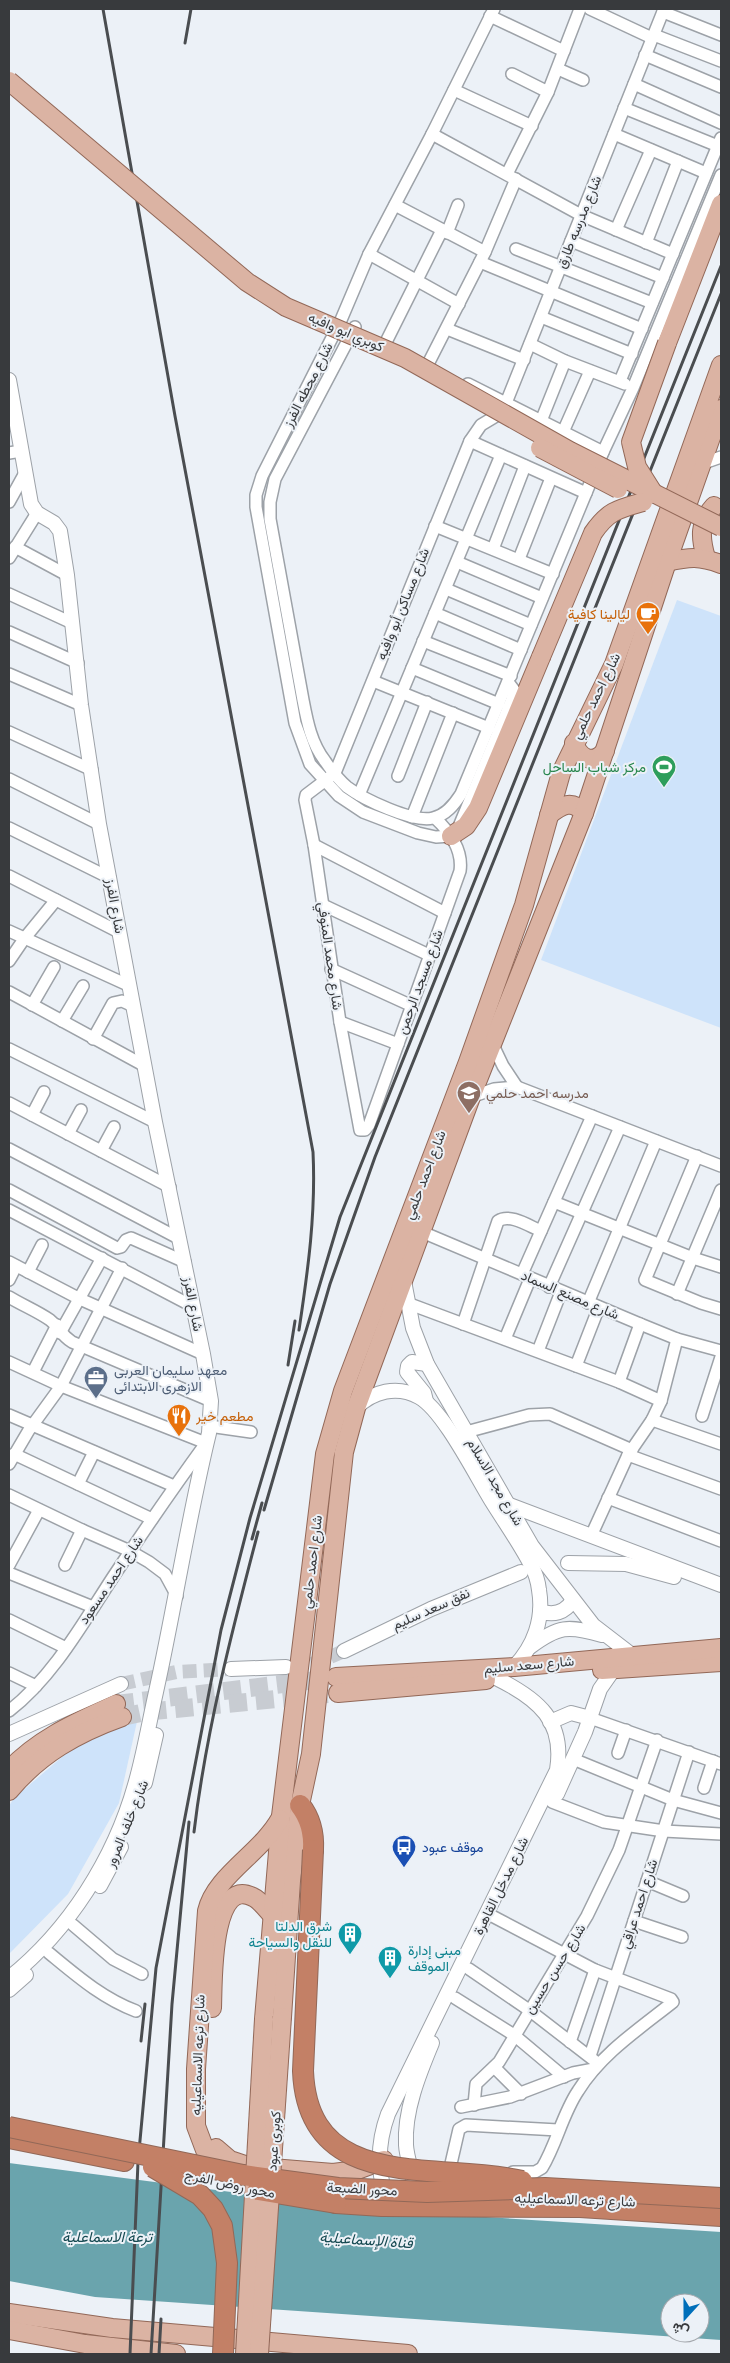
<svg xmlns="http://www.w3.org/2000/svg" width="730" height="2363" viewBox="0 0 730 2363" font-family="Karla,Vazirmatn,sans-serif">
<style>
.green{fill:#cee3fa}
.water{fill:#6aa4ad;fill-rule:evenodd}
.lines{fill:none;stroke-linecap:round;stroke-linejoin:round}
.tertiary-tunnel{stroke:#c8ccd2;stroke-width:14;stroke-dasharray:14 7;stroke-linecap:butt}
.primary-tunnel{stroke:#c8ccd2;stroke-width:18;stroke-dasharray:18 9;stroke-linecap:butt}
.minor-casing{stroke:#9da2a8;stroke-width:14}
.tertiary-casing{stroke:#9da2a8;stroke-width:16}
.primary-casing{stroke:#926858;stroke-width:20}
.motorway-casing{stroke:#926858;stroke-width:22}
.minor{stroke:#fff;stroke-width:11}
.tertiary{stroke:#fff;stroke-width:14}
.primary{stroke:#dbb3a3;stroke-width:18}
.motorway{stroke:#c38066;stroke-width:20}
.rail{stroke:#4a4d50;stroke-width:3}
.primary-bridge-casing{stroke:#926858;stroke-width:20;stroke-linecap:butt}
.motorway-bridge-casing{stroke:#926858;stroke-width:22;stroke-linecap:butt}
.primary-bridge{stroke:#dbb3a3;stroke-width:18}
.motorway-bridge{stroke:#c38066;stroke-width:20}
.labels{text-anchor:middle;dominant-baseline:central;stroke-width:4;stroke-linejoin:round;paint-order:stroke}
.street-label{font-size:14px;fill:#383a3d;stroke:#ecf1f7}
.food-label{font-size:14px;fill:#c56008;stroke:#ecf1f7;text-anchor:end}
.leisure-label{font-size:14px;fill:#27864d;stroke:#ecf1f7;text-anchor:end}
.education-label{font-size:14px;fill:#785e54;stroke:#ecf1f7;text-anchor:start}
.service-label{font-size:14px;fill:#4e5e75;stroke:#ecf1f7;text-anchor:start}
.transit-label{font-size:14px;fill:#164399;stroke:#ecf1f7;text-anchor:start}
.culture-label{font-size:14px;fill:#0d838f;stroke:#ecf1f7;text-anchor:end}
.water-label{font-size:15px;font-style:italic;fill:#164a52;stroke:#ecf1f7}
</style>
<rect width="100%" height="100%" fill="#ecf1f7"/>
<g class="green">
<polygon points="677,600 721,616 721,1028 541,960"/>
<polygon points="138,1717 119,1803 68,1894 9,1954 9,1806 14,1798 82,1740"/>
</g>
<path class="water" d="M9,2163L361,2209L721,2232V2340L95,2297L9,2281ZM670,2303H700V2333H670Z"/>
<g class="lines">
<g class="tertiary-tunnel">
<polyline points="290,1667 316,1663 344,1651"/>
<polyline points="121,1684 176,1672 231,1669"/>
</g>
<g class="primary-tunnel">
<polyline points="116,1704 333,1678"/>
<polyline points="122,1717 145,1712 338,1693"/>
</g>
<defs>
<g id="minor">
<polyline points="590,9 652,38"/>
<polyline points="663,12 721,35"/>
<polyline points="490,16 564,51"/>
<polyline points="654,35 721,61"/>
<polyline points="645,55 721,87"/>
<polyline points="558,69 583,80"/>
<polyline points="512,74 548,92"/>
<polyline points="634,84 721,123"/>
<polyline points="454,90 532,126"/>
<polyline points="624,108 718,146"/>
<polyline points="432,134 581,215 673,254"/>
<polyline points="614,134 706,173"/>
<polyline points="507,174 548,92 580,9"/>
<polyline points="395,205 485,252"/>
<polyline points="616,230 651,150"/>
<polyline points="447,233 458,205"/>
<polyline points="571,241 663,278"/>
<polyline points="646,243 678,161"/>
<polyline points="516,249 652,303"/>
<polyline points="369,254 459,304"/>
<polyline points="480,262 642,329"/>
<polyline points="541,317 632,354"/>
<path d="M355,327L275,479L270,502V519L303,700C307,721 311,743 325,761C331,770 339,780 347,787C363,799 413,823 433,818C446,815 454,805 461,794L603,452L633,388L721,175"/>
<polyline points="447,329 524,360"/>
<polyline points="386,342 442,230"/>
<polyline points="530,344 565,361 625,384"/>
<polyline points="428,364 485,252 516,179"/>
<polyline points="620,381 721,138"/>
<polyline points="468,384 603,452"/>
<polyline points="541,421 565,361"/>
<polyline points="563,432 590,371"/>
<polyline points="470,441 586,493"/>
<polyline points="9,453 21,451"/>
<polyline points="701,464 721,457"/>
<polyline points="9,502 25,473"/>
<polyline points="435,526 553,574"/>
<polyline points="15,547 67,575"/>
<polyline points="493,549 525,466"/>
<polyline points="9,558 37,513"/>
<polyline points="519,559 551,478"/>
<polyline points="457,562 542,598"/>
<polyline points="446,589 531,625"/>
<polyline points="9,594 72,623"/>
<polyline points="435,613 521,650"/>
<polyline points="9,632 78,663"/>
<polyline points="423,641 511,676"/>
<polyline points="412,668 499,704"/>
<polyline points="9,674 81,705"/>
<polyline points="373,681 489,728"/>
<polyline points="9,732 92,770"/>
<polyline points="398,776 427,702"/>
<polyline points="9,779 99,824"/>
<polyline points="359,795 501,455"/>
<polyline points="412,817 453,713"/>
<path d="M435,818C450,832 463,850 460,871L369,1125L365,1130H360L340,1022L314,845L305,800L306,795L335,773L470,441L481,425L496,416L506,403L664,9"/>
<polyline points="460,824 512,699 514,690 508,682"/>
<polyline points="9,828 110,878"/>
<polyline points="451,836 436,837 418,833 363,812 339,796 310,764 295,723 256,507 256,495 262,476 341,320 369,254 432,134 494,9"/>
<polyline points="314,845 445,913"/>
<polyline points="9,876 119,932"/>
<polyline points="323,905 429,955"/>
<polyline points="9,931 130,986"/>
<polyline points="9,961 24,939 56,900"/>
<polyline points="331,969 410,1005"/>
<polyline points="9,992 145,1066"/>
<polyline points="32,1005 54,967"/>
<polyline points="62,1021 83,986"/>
<polyline points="340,1022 398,1044"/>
<polyline points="93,1039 113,1003 122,1001 133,1006"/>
<polyline points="492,1043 503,1066 517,1087"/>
<polyline points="9,1049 155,1122"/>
<polyline points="471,1097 494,1089 517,1087 721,1166"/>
<polyline points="9,1103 170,1187"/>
<polyline points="32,1115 44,1092"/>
<polyline points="68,1134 81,1110"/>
<polyline points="9,1149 180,1239"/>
<polyline points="101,1151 114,1127"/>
<polyline points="697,1156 645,1280 701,1303 721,1309"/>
<polyline points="9,1190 117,1248 121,1247 126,1240 131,1238 185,1262"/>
<polyline points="554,1202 693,1258 721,1267"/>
<polyline points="9,1210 194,1307"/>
<polyline points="422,1232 640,1324 677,1339 721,1351"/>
<polyline points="9,1262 80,1299 203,1354"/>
<polyline points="28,1272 42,1245"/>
<polyline points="522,1274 592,1116"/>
<polyline points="9,1280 16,1266"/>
<polyline points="549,1287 620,1127"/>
<polyline points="677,1294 721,1190"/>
<path d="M9,1297C22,1305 37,1311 50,1320C59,1327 60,1334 72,1342L211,1401"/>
<polyline points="407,1303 619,1382 661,1401"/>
<polyline points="588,1303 656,1141"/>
<path d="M463,1324L498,1221C510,1213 529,1226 541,1231"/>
<polyline points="60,1333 102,1258"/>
<polyline points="505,1339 530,1279"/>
<polyline points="538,1351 561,1292"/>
<path d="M9,1362L61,1386L206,1443C174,1487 143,1532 113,1577C83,1623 53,1677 9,1711"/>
<polyline points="576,1366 599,1307"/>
<polyline points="33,1372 57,1325"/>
<polyline points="619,1382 640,1324"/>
<polyline points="9,1415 174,1486"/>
<polyline points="702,1416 721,1357"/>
<polyline points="652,1420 721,1444"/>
<polyline points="209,1426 251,1432"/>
<polyline points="466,1432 529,1415 550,1414 632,1450"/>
<polyline points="14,1454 152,1519"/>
<polyline points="628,1455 721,1489"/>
<polyline points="9,1464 29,1430 61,1386 122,1268"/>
<polyline points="78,1484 94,1452"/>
<polyline points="9,1495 82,1530 130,1551 149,1562 165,1574 177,1596"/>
<polyline points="608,1498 721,1541"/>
<polyline points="591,1536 628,1455 652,1420 661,1401 677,1339"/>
<polyline points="9,1565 39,1510"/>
<polyline points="65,1565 82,1530"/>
<polyline points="9,1573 93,1607"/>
<polyline points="9,1620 66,1648"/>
<polyline points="9,1673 36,1686"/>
<polyline points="590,1718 721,1764"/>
<polyline points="618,1753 626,1730"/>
<polyline points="573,1759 673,1800 721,1813"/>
<polyline points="704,1788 713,1761"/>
<polyline points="552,1802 604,1822 664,1831 721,1834"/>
<polyline points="647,1881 683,1896"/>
<path d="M494,1917L595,1970L671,1999L673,2002C639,2029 601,2054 578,2091C562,2115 557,2143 542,2168L535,2172H513"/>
<polyline points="634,1921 682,1937"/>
<polyline points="73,1925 113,1959 142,1974"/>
<path d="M49,1953C77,1976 102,1998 136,2011"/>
<polyline points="469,1969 529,2010 595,2061"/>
<polyline points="455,1998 514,2035 564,2077"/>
<polyline points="570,2042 595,1970"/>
<polyline points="590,2056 689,1752"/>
<polyline points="495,2068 521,2094"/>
<polyline points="474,2105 476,2084 499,2062 587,1916 619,1850 657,1740"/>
<polyline points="461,2107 510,2097 573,2073 594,2069"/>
<polyline points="450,2168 459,2129 466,2125 558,2130"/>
</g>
<g id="tertiary">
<path d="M9,380L31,504L37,513L54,523L60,531L67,575L81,705L99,824L155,1122L203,1354L211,1401L209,1433C188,1519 175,1606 156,1692C149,1723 144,1754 135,1785C114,1859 69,1930 9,1978"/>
<polyline points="404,1281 413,1328 427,1364 532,1546 593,1625 632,1655"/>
<polyline points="426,1401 424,1393 407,1372 408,1366 412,1362 427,1364"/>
<path d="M356,1408C373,1391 397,1385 419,1397C443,1410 475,1474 491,1500C504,1521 519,1542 531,1565C535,1572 538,1581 539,1590C544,1619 534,1646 514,1667"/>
<polyline points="507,1504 721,1585"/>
<polyline points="568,1563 626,1564 674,1577"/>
<path d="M540,1611C553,1616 565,1613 573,1600"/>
<path d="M530,1647C558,1626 568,1625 602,1635"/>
<polyline points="344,1651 431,1609 521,1572"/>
<polyline points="231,1669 286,1667"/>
<polyline points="550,1722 571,1713 590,1718"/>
<polyline points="9,1734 121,1684"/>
<polyline points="145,1783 156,1735"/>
<polyline points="557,1794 585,1732 600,1689 614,1669"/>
<polyline points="100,1886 121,1847"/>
<polyline points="9,1990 26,1975"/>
<path d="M385,2194C377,2167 378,2141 388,2114L557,1770C565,1721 538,1699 498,1679"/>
<path d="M414,2195C416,2178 407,2162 406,2145C404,2111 419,2074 432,2043"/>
</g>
<g id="primary">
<polyline points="667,343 721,204"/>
<path d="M706,558C700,537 699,523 714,506"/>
<path d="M667,562C690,557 699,556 721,564"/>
<path d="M574,743C580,759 593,765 605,751"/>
<path d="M549,815C562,805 572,799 584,813"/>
<polyline points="451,836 466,826 478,808 541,657"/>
<polyline points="602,1670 721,1662"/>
<polyline points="336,1677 514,1667 721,1648"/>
<polyline points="338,1693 486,1680"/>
<path d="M9,1770C39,1738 77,1722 116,1704"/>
<path d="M9,1791C40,1754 77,1733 122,1717"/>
<path d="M212,2008C213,1986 210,1875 253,1897C260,1900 266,1909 272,1915"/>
<polyline points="282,2017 291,1881 300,1805 311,1754 344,1452 356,1408 471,1097 584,813 667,562 721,409"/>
<polyline points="264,2019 281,1816 325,1454 343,1391 468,1062 524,905 561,773 614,664 721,365"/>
<polyline points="216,2148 230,2160 248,2166 333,2173 357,2170 384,2160"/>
<path d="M229,2173L212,2161L205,2150L196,2126V2069L207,1911C215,1876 261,1853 280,1819"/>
<polyline points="9,2313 112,2328 408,2354"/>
<polyline points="9,2330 85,2344 176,2354"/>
</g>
<g id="motorway">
<path d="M300,1805C311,1819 314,1833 313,1850"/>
<polyline points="9,2138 124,2161"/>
<polyline points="336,2203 382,2206 580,2207 721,2216"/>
</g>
</defs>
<use href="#minor" class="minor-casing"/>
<use href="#tertiary" class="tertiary-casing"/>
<use href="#primary" class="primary-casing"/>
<use href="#motorway" class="motorway-casing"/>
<use href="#minor" class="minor"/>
<use href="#tertiary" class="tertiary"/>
<use href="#primary" class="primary"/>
<use href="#motorway" class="motorway"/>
<g class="rail">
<path d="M103,9L175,416L313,1152C316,1213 308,1270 299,1330"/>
<polyline points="185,43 191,9"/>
<polyline points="288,1365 295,1321"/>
<polyline points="264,1510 330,1284 375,1157 721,294"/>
<polyline points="252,1539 262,1503"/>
<path d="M194,1832C206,1731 232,1631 258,1532"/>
<polyline points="141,2041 145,2004"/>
<polyline points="130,2354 138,2162 156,1968 221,1630 250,1518 340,1217 721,266"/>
<polyline points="151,2354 172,2004 189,1822"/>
<polyline points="159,2354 161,2319"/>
</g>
<defs>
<g id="primary-bridge">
<polyline points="9,81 247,282 286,307 405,358 570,451 721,527"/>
<polyline points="540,448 618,489"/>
<polyline points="654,494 637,467 631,442 667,343"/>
<path d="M541,657L593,533C608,511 618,509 643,502"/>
<polyline points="245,2354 264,2019"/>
<polyline points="259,2354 282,2017"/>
</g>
<g id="motorway-bridge">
<path d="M313,1850L303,2071C308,2195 439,2161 522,2181"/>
<polyline points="9,2127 243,2175 338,2188 427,2192 545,2188 721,2198"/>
<polyline points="153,2167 200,2195 213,2209 222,2226 227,2263 223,2354"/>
<polyline points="258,2190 336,2203"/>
</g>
</defs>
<use href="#primary-bridge" class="primary-bridge-casing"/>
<use href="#motorway-bridge" class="motorway-bridge-casing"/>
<use href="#primary-bridge" class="primary-bridge"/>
<use href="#motorway-bridge" class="motorway-bridge"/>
</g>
<defs>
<symbol id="cafe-pin" viewBox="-11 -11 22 30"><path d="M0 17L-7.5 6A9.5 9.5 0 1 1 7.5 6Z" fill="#e8710a" stroke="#ecf1f7"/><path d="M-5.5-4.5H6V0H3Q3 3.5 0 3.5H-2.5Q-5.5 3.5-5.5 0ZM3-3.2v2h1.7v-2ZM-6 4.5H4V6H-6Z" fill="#fff"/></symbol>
<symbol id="stadium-pin" viewBox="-11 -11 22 30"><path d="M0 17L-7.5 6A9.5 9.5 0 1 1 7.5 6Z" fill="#2e9e5b" stroke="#ecf1f7"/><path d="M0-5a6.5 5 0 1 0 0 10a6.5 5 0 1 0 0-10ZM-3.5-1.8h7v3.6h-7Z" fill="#fff"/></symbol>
<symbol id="school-pin" viewBox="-11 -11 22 30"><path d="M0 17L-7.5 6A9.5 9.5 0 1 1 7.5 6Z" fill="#8d6e63" stroke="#ecf1f7"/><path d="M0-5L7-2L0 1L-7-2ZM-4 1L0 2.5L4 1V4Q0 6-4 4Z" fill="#fff"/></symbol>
<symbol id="office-pin" viewBox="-11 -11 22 30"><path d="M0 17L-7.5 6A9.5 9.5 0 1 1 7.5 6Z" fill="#5c6f8a" stroke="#ecf1f7"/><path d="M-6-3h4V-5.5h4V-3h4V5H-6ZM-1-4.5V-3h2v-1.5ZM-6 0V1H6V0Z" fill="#fff"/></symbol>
<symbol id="restaurant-pin" viewBox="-11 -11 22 30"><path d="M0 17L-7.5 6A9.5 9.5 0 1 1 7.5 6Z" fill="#e8710a" stroke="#ecf1f7"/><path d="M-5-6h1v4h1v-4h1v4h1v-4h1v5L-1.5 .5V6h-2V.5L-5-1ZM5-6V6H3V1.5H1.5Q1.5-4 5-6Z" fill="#fff"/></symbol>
<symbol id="bus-pin" viewBox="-11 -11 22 30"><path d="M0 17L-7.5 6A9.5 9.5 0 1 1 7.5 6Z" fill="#1a4fb4" stroke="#ecf1f7"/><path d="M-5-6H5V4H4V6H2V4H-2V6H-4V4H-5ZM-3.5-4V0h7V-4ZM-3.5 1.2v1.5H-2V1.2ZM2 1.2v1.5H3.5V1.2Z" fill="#fff"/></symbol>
<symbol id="building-pin" viewBox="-11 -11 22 30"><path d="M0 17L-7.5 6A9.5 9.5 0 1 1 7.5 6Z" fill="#0f9aa8" stroke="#ecf1f7"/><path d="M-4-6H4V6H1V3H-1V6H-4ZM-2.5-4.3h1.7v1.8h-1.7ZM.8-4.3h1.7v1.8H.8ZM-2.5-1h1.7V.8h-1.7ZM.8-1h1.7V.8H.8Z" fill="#fff"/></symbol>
</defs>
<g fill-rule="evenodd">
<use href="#cafe-pin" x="634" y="600" width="28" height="38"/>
<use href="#stadium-pin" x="650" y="753" width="28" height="38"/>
<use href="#school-pin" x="455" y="1079" width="28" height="38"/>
<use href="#office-pin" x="82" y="1364" width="28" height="38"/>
<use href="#restaurant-pin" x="165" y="1402" width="28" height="38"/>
<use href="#bus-pin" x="390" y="1833" width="28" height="38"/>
<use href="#building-pin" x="336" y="1920" width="28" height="38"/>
<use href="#building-pin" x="376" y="1944" width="28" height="38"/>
</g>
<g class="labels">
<g class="street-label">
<text transform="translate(579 222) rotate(-68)">شارع مدرسه طارق</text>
<text transform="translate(346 332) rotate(23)">كوبري ابو وافيه</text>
<text transform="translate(308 385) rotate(-63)">شارع محطه الفرز</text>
<text transform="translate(403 604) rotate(-68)">شارع مساكن أبو وافيه</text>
<text transform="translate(596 696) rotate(-64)">شارع احمد حلمي</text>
<text transform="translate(115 906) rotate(80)">شارع الفرز</text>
<text transform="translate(330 956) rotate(82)">شارع محمد المنوفي</text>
<text transform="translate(420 982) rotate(-70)">شارع مسجد الرحمن</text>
<text transform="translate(425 1175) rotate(-69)">شارع احمد حلمي</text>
<text transform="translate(570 1295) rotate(23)">شارع مصنع السماد</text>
<text transform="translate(193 1304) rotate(79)">شارع الفرز</text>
<text transform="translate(495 1482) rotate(60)">شارع مجد الاسلام</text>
<text transform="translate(312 1562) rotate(-83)">شارع احمد حلمي</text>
<text transform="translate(111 1580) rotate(-56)">شارع احمد مسعود</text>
<text transform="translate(431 1609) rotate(-24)">نفق سعد سليم</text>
<text transform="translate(529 1665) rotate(-5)">شارع سعد سليم</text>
<text transform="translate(127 1824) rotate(-68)">شارع خلف المرور</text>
<text transform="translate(501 1886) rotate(-64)">شارع مدخل القاهرة</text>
<text transform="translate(639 1904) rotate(-72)">شارع احمد عراقي</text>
<text transform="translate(555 1969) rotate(-58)">شارع حسن حسين</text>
<text transform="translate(198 2055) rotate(-88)">شارع ترعه الاسماعيليه</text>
<text transform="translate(274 2141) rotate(-86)">كوبرى عبود</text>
<text transform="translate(230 2184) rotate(12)">محور روض الفرج</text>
<text transform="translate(362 2189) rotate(3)">محور الضبعة</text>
<text transform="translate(575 2200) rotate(2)">شارع ترعه الاسماعيليه</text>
</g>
<g class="food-label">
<text x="630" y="614">ليالينا كافية</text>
<text x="196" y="1416" text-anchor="start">مطعم خير</text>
</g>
<g class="leisure-label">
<text x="646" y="767">مركز شباب الساحل</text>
</g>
<g class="education-label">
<text x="486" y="1093">مدرسه احمد حلمي</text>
</g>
<g class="service-label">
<text x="114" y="1370">معهد سليمان العربى<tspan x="114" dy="16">الازهرى الابتدائى</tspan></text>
</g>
<g class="transit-label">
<text x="422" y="1847">موقف عبود</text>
</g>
<g class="culture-label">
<text x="332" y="1926">شرق الدلتا<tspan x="332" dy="16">للنقل والسياحة</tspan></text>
<text x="408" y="1950" text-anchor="start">مبنى إدارة<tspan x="408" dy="16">الموقف</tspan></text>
</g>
<g class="water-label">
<text x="107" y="2237">ترعة الاسماعلية</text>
<text transform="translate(366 2240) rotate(4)">قناة الإسماعيلية</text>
</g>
</g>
<rect width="730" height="2363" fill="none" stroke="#383a3d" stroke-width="20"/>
<g transform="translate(685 2318) rotate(201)"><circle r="24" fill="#ecf1f7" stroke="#a4a8ad"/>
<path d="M0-4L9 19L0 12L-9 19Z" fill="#006fba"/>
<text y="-8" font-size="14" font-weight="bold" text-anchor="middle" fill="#383a3d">ش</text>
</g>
</svg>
